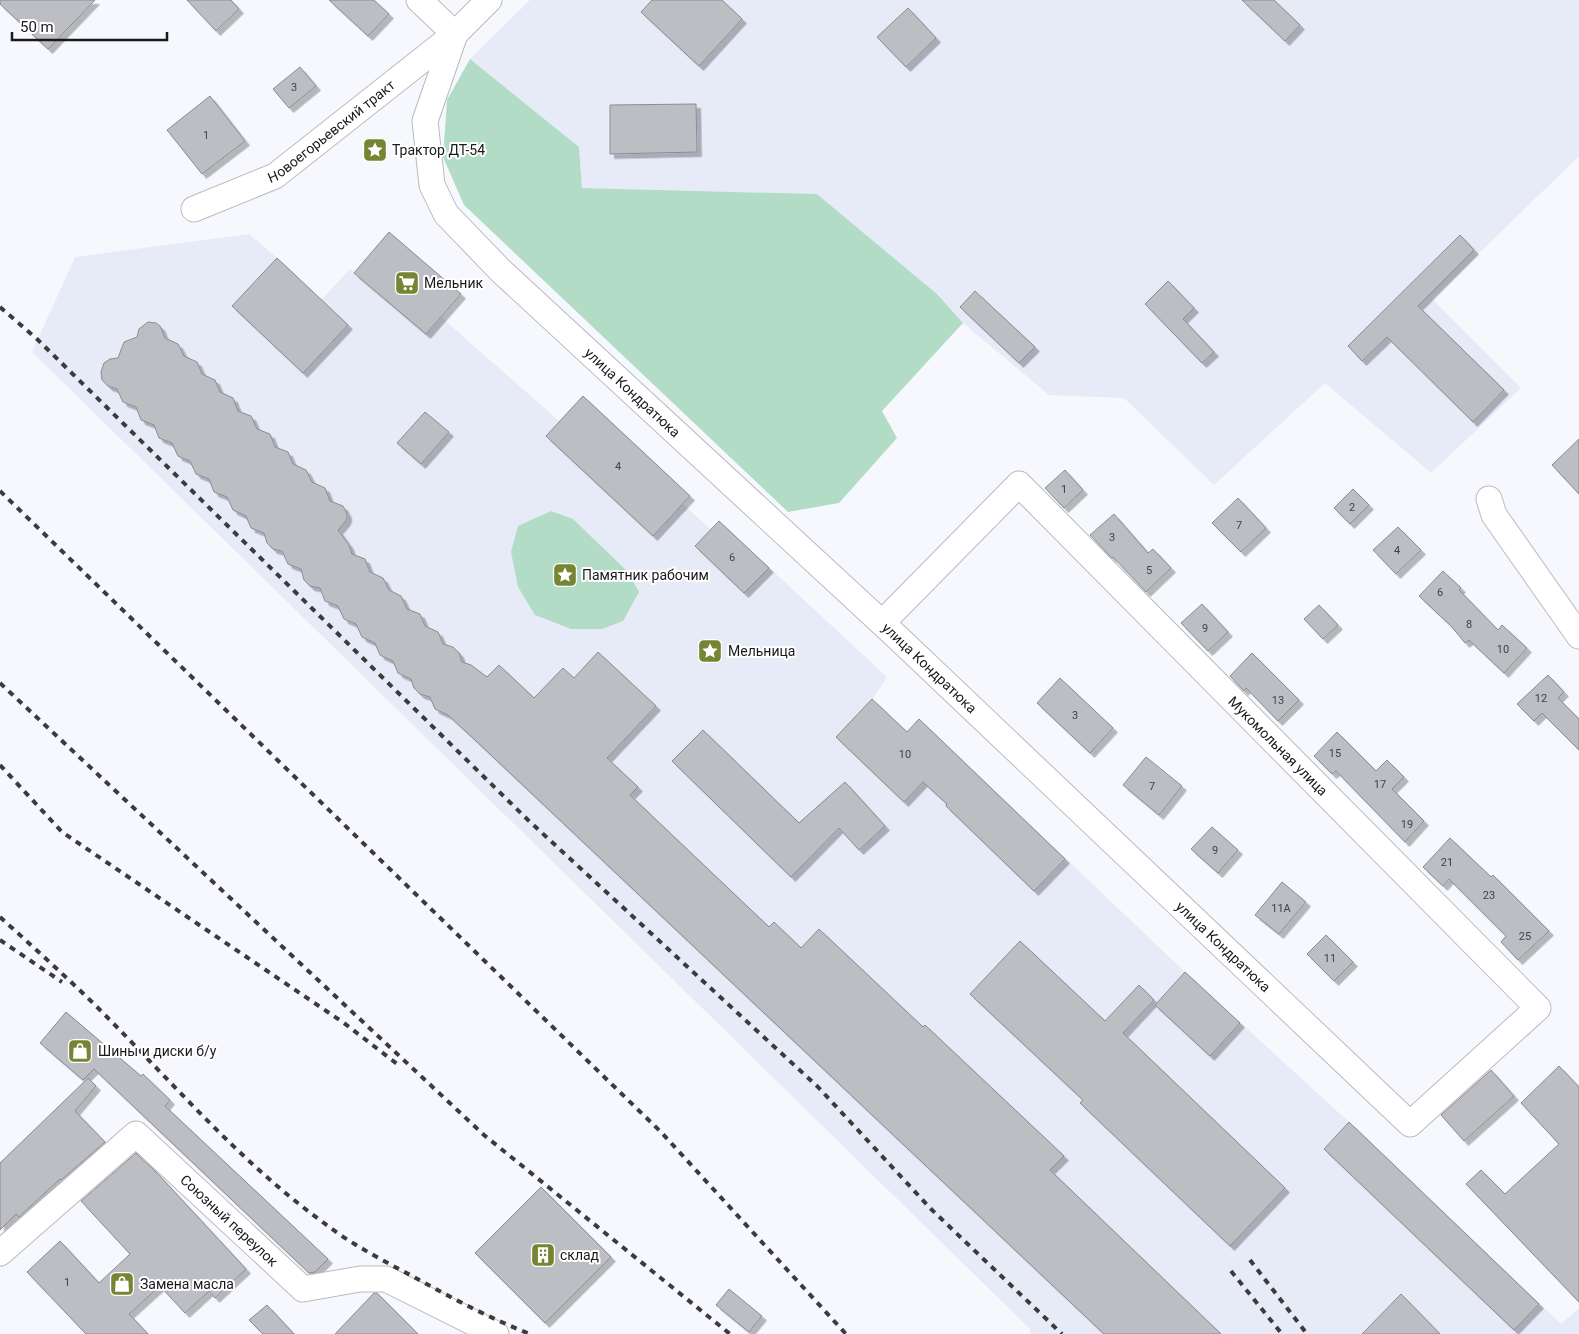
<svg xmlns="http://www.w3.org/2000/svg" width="1579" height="1334" viewBox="0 0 1579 1334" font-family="Roboto,sans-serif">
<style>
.built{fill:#e7ebf8}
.green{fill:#b3dcc6}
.building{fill:#bdbec4;stroke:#8b8c91;filter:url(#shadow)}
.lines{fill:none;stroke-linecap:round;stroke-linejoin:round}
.minor-casing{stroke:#b9bbc0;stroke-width:27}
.minor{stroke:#fff;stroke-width:25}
.rail{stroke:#3b3b3d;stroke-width:4;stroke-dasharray:6 6;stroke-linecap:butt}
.labels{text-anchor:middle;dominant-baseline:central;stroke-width:4;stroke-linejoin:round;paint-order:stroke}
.number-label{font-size:11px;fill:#424245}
.street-label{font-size:14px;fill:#19191b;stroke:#fff}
.poi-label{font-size:14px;fill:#19191b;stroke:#fff;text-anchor:start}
</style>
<defs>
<filter id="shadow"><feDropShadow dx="4.5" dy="4.5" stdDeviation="0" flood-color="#0004"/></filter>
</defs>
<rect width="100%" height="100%" fill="#f6f8fd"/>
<g class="built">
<polygon points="530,0 1579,0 1579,156 1432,299 1521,388 1431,473 1325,383 1214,485 1124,398 1049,395 963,323 937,294 817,194 582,188 579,147 470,59"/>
<polygon points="249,234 277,258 321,300 350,269 426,334 441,317 559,421 583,396 690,496 683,504 710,529 719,521 887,677 872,700 907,732 919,719 1185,972 1349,1122 1561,1324 1579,1308 1579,1334 1030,1334 1030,1329 32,352 75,257"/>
</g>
<g class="green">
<polygon points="470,59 579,147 582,188 817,194 937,294 963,323 882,411 897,438 839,503 788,512 464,205 443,157 447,100"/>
<polygon points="551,511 573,519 628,572 639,592 623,621 602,629 571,629 535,615 518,587 511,552 518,526"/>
</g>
<g class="building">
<polygon points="0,0 95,0 48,49 0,4"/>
<polygon points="187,0 231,0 239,9 216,31"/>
<polygon points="329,0 374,0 389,14 368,36"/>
<polygon points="652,0 722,0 742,19 699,66 641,12"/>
<polygon points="1242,0 1274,0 1300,25 1285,41"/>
<polygon points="908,8 936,38 906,67 877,37"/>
<polygon points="300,67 316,86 289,108 273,89"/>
<polygon points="210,96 245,141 202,174 167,130"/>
<polygon points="696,104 697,152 610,154 610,105"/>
<polygon points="389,232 461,294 426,334 354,273"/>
<polygon points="1460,235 1474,250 1418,306 1504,390 1473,422 1387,337 1362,361 1348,346"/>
<polygon points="277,258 348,325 303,373 232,306"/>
<polygon points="1168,281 1194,308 1183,319 1214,352 1202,363 1145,304"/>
<polygon points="975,291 1035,347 1019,363 960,307"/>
<polygon points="148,322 156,323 160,326 165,338 178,344 184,356 197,362 202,374 215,380 220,392 233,398 238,411 251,416 257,429 270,434 275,447 288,452 293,464 306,470 312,482 325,488 330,501 343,506 347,514 347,518 345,522 338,530 349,545 352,554 365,559 370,572 383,578 389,590 401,596 407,609 420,614 425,626 438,632 443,644 453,647 459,653 462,662 471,665 487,677 499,665 534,698 563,668 574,678 598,652 656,706 607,758 638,787 630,795 769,927 774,922 801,948 819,929 923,1027 925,1025 1064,1156 1050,1170 1221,1334 1104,1334 475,740 448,715 435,709 430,697 420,694 414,688 411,679 398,673 393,661 380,655 375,643 362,637 356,624 344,619 338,606 325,601 320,588 310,586 304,580 301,569 288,564 282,551 273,549 267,543 264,533 251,528 246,516 233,510 227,497 214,492 209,479 196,474 190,461 178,456 172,443 159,438 154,425 141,420 136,407 123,402 117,389 108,386 102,380 101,372 104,363 110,359 118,358 124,342 137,337 139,329"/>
<polygon points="583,396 690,496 653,536 546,436"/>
<polygon points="425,412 449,432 421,464 397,443"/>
<polygon points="1579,439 1579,494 1552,465"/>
<polygon points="1065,470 1083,490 1064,508 1045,488"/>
<polygon points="1353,489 1369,505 1350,524 1334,508"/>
<polygon points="1238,498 1266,528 1241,552 1212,523"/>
<polygon points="1114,514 1148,553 1153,549 1171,568 1146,592 1113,557 1112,558 1090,535"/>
<polygon points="719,521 769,568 744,593 695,546"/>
<polygon points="1398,527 1421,550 1396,574 1373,550"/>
<polygon points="1443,571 1461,588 1459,590 1498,630 1502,625 1527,648 1504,673 1469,640 1465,643 1451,626 1419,596"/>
<polygon points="1202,604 1228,632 1208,651 1181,623"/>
<polygon points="1319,605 1338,625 1323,639 1304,619"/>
<polygon points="1252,653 1299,700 1278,721 1246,688 1244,691 1230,676"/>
<polygon points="1548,675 1564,692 1558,698 1579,719 1579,750 1542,713 1534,721 1517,704"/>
<polygon points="1060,678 1113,728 1090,753 1037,703"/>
<polygon points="872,699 907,732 919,719 1065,859 1034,891 946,806 947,804 923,782 904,802 836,737"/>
<polygon points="703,730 799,823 845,782 885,826 859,850 839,828 791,877 672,761"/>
<polygon points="1337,732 1376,771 1387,760 1404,777 1392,789 1424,821 1405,842 1336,771 1332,774 1314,756"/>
<polygon points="1146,757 1182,786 1159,815 1123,785"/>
<polygon points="1212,827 1238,850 1218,873 1191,849"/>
<polygon points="1450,838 1491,877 1493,875 1549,931 1518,960 1501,942 1506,936 1449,879 1443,886 1423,867"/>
<polygon points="1282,882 1306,902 1279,934 1255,915"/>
<polygon points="1326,935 1353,962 1334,981 1307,954"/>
<polygon points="1020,941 1105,1021 1139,985 1154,1000 1123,1033 1285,1188 1230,1246 1080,1103 1083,1100 970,994"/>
<polygon points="1185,972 1240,1023 1210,1056 1155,1005"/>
<polygon points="66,1012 141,1076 143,1074 170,1100 165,1106 328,1259 315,1272 309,1273 94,1069 83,1080 40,1043"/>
<polygon points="1559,1066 1579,1087 1579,1302 1466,1184 1481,1170 1505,1194 1559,1144 1521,1103"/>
<polygon points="1491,1070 1514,1096 1464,1141 1441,1115"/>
<polygon points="88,1078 96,1086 75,1111 105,1142 61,1180 60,1179 19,1217 16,1214 0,1230 0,1163"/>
<polygon points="1349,1122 1539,1304 1514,1330 1324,1149"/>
<polygon points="136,1153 156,1172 246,1269 215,1298 209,1291 185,1313 160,1286 129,1314 148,1334 86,1334 27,1272 60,1241 99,1283 130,1254 81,1201"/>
<polygon points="541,1187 611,1257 545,1323 475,1253"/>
<polygon points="729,1289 762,1316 749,1332 716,1305"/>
<polygon points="374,1293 377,1293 418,1334 335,1334"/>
<polygon points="1401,1294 1440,1334 1362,1334"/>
<polygon points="267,1305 294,1334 263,1334 249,1320"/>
</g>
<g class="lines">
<defs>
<g id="minor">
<path id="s1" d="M489,0L455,34L425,121L432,185L446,214L501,271L882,623L896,636L1410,1124L1538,1008L1019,484L882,623"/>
<path id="s2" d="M194,209L275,176L455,34L419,0"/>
<polyline points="1489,499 1494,515 1579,636"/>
<path id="s3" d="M0,1253L136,1134L303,1289L360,1279H386L496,1334"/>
</g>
</defs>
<use href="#minor" class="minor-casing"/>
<use href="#minor" class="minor"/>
<g class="rail">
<polyline points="0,307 37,339 528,820 818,1087 931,1209 1062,1334"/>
<polyline points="0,491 661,1132 846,1334"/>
<polyline points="0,683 484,1135 730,1334"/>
<polyline points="0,765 62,832 344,1023 401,1067"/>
<path d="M0,917C31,945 62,973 92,1002C168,1077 237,1160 324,1223C351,1244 382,1260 412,1276C450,1297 489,1318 530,1334"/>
<polyline points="0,940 62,982"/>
<polyline points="1250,1260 1307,1334"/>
<polyline points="1231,1271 1282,1334"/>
</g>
</g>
<defs>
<symbol id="sight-square" viewBox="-11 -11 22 22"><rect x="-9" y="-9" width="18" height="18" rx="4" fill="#768533" stroke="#fff"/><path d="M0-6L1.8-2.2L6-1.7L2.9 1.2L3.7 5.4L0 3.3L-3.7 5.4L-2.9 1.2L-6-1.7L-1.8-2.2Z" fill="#fff"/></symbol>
<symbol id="supermarket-square" viewBox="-11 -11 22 22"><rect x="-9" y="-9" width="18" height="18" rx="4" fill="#768533" stroke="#fff"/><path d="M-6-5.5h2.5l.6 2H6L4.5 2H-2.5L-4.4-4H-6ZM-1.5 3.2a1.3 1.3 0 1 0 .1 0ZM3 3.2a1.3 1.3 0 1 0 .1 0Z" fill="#fff"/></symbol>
<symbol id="shop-square" viewBox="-11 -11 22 22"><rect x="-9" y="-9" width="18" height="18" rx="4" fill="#768533" stroke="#fff"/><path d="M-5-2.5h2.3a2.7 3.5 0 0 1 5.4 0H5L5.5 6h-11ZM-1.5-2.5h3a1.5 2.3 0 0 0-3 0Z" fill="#fff"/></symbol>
<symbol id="building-square" viewBox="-11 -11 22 22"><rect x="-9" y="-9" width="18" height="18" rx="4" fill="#768533" stroke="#fff"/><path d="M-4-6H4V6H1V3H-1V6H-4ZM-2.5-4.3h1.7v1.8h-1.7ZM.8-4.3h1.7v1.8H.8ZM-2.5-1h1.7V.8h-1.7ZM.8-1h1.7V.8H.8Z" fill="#fff"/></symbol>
</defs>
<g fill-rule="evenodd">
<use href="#sight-square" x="361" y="136" width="28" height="28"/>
<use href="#supermarket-square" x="393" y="269" width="28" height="28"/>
<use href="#sight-square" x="551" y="561" width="28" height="28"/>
<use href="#sight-square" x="696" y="637" width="28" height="28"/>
<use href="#shop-square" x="66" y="1037" width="28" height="28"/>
<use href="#building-square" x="529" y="1241" width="28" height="28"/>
<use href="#shop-square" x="108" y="1270" width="28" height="28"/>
</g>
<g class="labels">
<g class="number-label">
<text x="294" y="87">3</text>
<text x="206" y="135">1</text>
<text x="618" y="466">4</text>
<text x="1064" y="489">1</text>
<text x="1352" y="507">2</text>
<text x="1239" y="525">7</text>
<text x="1112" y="537">3</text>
<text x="1397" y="550">4</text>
<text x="732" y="557">6</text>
<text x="1149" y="570">5</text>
<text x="1440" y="592">6</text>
<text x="1469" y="624">8</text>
<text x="1205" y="628">9</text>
<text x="1503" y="649">10</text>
<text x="1541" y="698">12</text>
<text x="1278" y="700">13</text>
<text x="1075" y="715">3</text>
<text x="1335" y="753">15</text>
<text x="905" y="754">10</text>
<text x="1380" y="784">17</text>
<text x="1152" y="786">7</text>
<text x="1407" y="824">19</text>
<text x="1215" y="850">9</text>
<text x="1447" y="862">21</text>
<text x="1489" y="895">23</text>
<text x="1281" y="908">11А</text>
<text x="1525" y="936">25</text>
<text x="1330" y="958">11</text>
<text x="67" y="1282">1</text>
</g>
<g class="street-label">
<text stroke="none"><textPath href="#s2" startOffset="159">Новоегорьевский тракт</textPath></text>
<text stroke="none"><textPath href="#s1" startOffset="495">улица Кондратюка</textPath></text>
<text stroke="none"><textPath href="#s1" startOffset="900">улица Кондратюка</textPath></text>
<text transform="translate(1278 746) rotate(45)">Мукомольная улица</text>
<text stroke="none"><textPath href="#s1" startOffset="1305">улица Кондратюка</textPath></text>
<text stroke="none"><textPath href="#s3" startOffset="308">Союзный переулок</textPath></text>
</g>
<g class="poi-label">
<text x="392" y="150">Трактор ДТ-54</text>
<text x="424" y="283">Мельник</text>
<text x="582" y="575">Памятник рабочим</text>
<text x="728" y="651">Мельница</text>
<text x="98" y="1051">Шины и диски б/у</text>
<text x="560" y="1255">склад</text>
<text x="140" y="1284">Замена масла</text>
</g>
</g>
<path d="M12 32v8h155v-8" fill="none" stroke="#19191b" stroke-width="2.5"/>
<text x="20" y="32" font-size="15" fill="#19191b" stroke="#ffffff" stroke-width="4" paint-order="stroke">50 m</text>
</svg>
